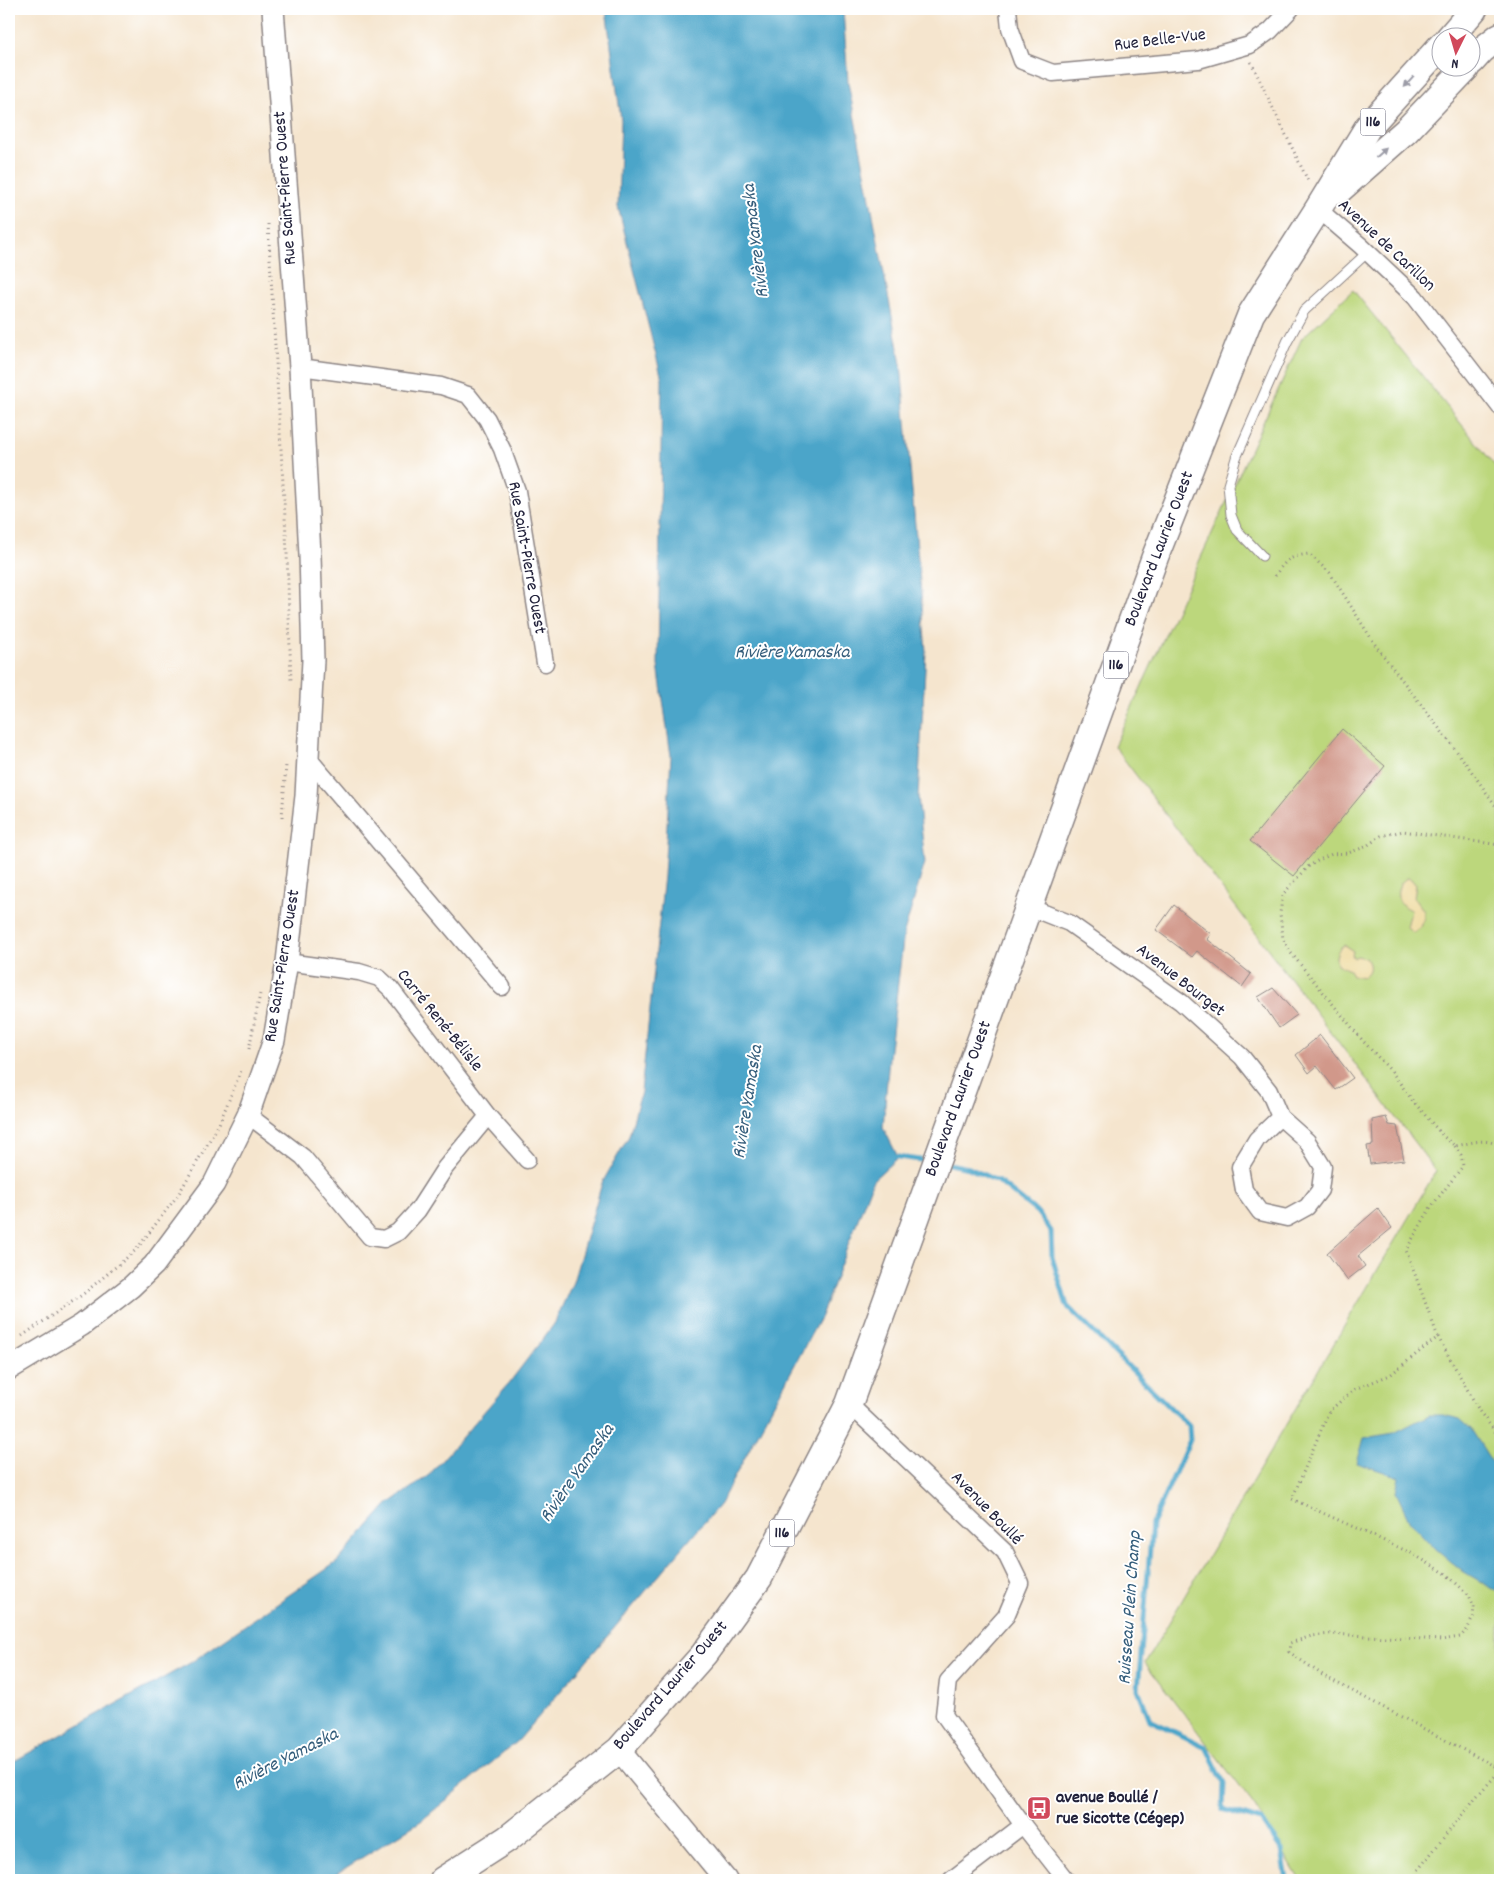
<svg xmlns="http://www.w3.org/2000/svg" width="1509" height="1889" viewBox="0 0 1509 1889" font-family="Dekko,sans-serif">
<style>
.green{fill:#bcd77c;stroke:#6f7c5c}
.sand{fill:#eeda9e;stroke:#887e6c}
.water{fill:#4ba5c9;stroke:#366482}
.lines{fill:none;stroke-linecap:round;stroke-linejoin:round}
.stream{stroke:#4ba5c9;stroke-width:5}
.building{fill:#d1988a}
.service-casing{stroke:#8c8484;stroke-width:11}
.minor-casing{stroke:#8c8484;stroke-width:19}
.tertiary-casing{stroke:#8c8484;stroke-width:24}
.primary-casing{stroke:#8c8484;stroke-width:29}
.path{stroke:#8c8484;stroke-width:3;stroke-dasharray:1 4;stroke-linecap:butt}
.service{stroke:#fff;stroke-width:9}
.minor{stroke:#fff;stroke-width:16}
.tertiary{stroke:#fff;stroke-width:21}
.primary{stroke:#fff;stroke-width:26}
.oneway{fill:#9c9ca7}
.labels{text-anchor:middle;dominant-baseline:central;stroke-width:4;stroke-linejoin:round;paint-order:stroke}
.shield{fill:#fff;stroke:#646476;stroke-width:1}
.shield-label{font-size:16px;font-weight:bold;fill:#22223b}
.street-label{font-size:18px;fill:#22223b;stroke:#fff}
.poi-label{font-size:18px;font-weight:bold;fill:#22223b;stroke:#fff;text-anchor:start}
.water-label{font-size:19px;font-style:italic;fill:#345d7b;stroke:#fff}
</style>
<rect width="100%" height="100%" fill="#fff"/>
<filter id="ink" filterUnits="userSpaceOnUse"><feTurbulence type="fractalNoise" baseFrequency=".02" numOctaves="2"/><feDisplacementMap in="SourceGraphic" scale="10" xChannelSelector="R" yChannelSelector="G"/><feConvolveMatrix kernelMatrix="1 2 1 2 8 2 1 2 1" color-interpolation-filters="sRGB"/></filter>
<filter id="wash" filterUnits="userSpaceOnUse"><feTurbulence type="fractalNoise" baseFrequency=".0096" numOctaves="4" result="noise"/><feDisplacementMap in="SourceGraphic" scale="20" xChannelSelector="R" yChannelSelector="G"/><feGaussianBlur stdDeviation="1.12" result="paint"/><feColorMatrix in="noise" values="0 0 0 0 0 0 0 0 0 0 0 0 0 0 0 0 0 1.4 0 .05"/><feComposite in="paint" operator="in"/></filter>
<g filter="url(#wash)">
<rect width="100%" height="100%" fill="#f5e5ce"/>
<polygon class="green" points="1353,290 1500,472 1500,1880 1300,1880 1254,1805 1145,1663 1436,1171 1114,746 1302,338"/>
<g class="sand">
<path d="M1407,878L1411,879L1416,885L1414,897L1424,911V918L1419,929L1413,933L1407,927L1411,910C1395,905 1393,886 1407,878Z"/>
<path d="M1344,945L1353,951L1352,955L1354,958L1357,956L1366,958C1371,966 1371,971 1363,977L1352,975L1349,970L1337,964C1334,957 1338,948 1344,945Z"/>
</g>
<g class="water">
<polygon points="606,9 843,9 848,82 901,364 926,651 918,796 925,863 904,933 889,1058 883,1127 898,1157 873,1180 821,1316 720,1504 518,1741 421,1821 326,1880 9,1880 9,1764 190,1663 337,1562 387,1505 429,1475 509,1383 554,1324 573,1282 602,1183 629,1136 641,1092 664,876 671,756 658,665 662,379 618,207 621,120"/>
<polygon points="1429,1415 1443,1415 1460,1419 1471,1429 1500,1475 1500,1593 1459,1569 1436,1550 1410,1522 1396,1492 1399,1477 1357,1463 1364,1438 1394,1433"/>
</g>
<g class="lines">
<g class="stream">
<polyline points="898,1157 928,1161"/>
<polyline points="944,1163 969,1168 999,1182 1037,1212 1051,1231 1052,1257 1067,1306 1189,1426 1190,1440 1152,1524 1138,1689 1150,1720 1206,1747 1224,1783 1223,1809 1261,1821 1282,1850 1287,1880"/>
</g>
</g>
<g id="blocks">
<g class="building">
<polygon points="1342,729 1385,766 1294,876 1250,841"/>
<polygon points="1174,905 1211,934 1207,939 1251,974 1242,987 1197,951 1192,957 1156,930"/>
<polygon points="1273,988 1297,1015 1279,1028 1258,997"/>
<polygon points="1320,1035 1353,1078 1336,1090 1317,1066 1309,1073 1296,1055"/>
<polygon points="1386,1117 1389,1125 1397,1126 1404,1160 1370,1164 1367,1146 1373,1145 1372,1120"/>
<polygon points="1378,1208 1392,1228 1358,1256 1365,1266 1347,1280 1327,1253"/>
</g>
</g>
</g>
<g filter="url(#ink)">
<use href="#blocks" fill-opacity="0" stroke="#8c8484" stroke-width="1"/>
<g class="lines">
<defs>
<polyline id="service" points="1262,556 1237,530 1231,515 1228,485 1236,458 1287,342 1304,311 1368,252"/>
<g id="minor">
<polyline points="1008,9 1010,28 1022,61 1053,73 1198,60 1250,45 1270,31 1291,9"/>
<polyline points="1318,209 1361,246 1415,297 1500,407"/>
<polyline points="300,367 441,386 468,395 487,419 502,449 517,491 545,663"/>
<polyline points="308,758 502,987"/>
<polyline points="1029,907 1069,923 1181,1002 1242,1057 1269,1091 1280,1117 1307,1141 1323,1167 1320,1190 1307,1207 1287,1218 1260,1212 1244,1190 1240,1167 1257,1139 1280,1117"/>
<polyline points="287,962 359,972 379,978 391,989 488,1116 527,1160"/>
<polyline points="248,1115 303,1157 370,1237 384,1239 398,1232 418,1210 445,1168 488,1116"/>
<polyline points="849,1404 1005,1552 1020,1583 1006,1616 948,1681 944,1715 1023,1825 1066,1880"/>
<polyline points="951,1880 1023,1825"/>
</g>
<g id="tertiary">
<polyline points="9,1369 82,1325 131,1287 154,1265 214,1184 248,1115 274,1040 287,962 306,796 313,660 310,555 300,367 273,9"/>
<polyline points="619,1750 726,1880"/>
</g>
<g id="primary">
<polyline points="1449,38 1474,9"/>
<polyline points="1472,61 1482,50 1500,36"/>
<polyline points="1339,190 1406,131 1466,68"/>
<polyline points="443,1880 507,1839 619,1750 704,1654 759,1578 849,1404 1155,557 1251,314 1318,209 1368,127 1442,45"/>
</g>
</defs>
<use href="#service" class="service-casing"/>
<use href="#minor" class="minor-casing"/>
<use href="#tertiary" class="tertiary-casing"/>
<use href="#primary" class="primary-casing"/>
<g class="path">
<polyline points="1251,62 1309,183"/>
<polyline points="268,224 287,552 291,682"/>
<path d="M1275,576C1285,560 1291,556 1309,554L1330,573L1376,646L1465,762L1500,812"/>
<polyline points="282,817 286,765"/>
<path d="M1500,845L1403,831L1381,836L1365,847L1348,853L1332,854L1319,860L1309,866L1283,894L1280,913L1282,931L1283,939L1291,953L1363,1041L1392,1072L1412,1100L1444,1137L1455,1146C1472,1143 1484,1137 1500,1146"/>
<polyline points="249,1049 260,994"/>
<polyline points="1455,1146 1461,1155 1463,1166 1431,1207 1406,1250 1438,1337 1390,1375 1355,1389 1329,1411 1292,1499 1411,1553 1445,1573 1469,1595 1474,1607 1473,1617 1467,1630 1460,1637 1442,1640 1330,1634 1312,1636 1290,1643 1289,1652 1324,1676 1500,1769"/>
<polyline points="22,1336 82,1295 136,1250 178,1195 219,1124 241,1071"/>
<polyline points="1438,1337 1480,1412 1500,1438"/>
<polyline points="1418,1870 1476,1797 1500,1771"/>
</g>
<use href="#service" class="service"/>
<use href="#minor" class="minor"/>
<use href="#tertiary" class="tertiary"/>
<use href="#primary" class="primary"/>
</g>
<defs><path id="oneway-solid" d="M-6-.8H1V-3.2L6.5 0L1 3.2V.8H-6Z" transform="scale(1.25)"/></defs>
<g class="oneway">
<use href="#oneway-solid" transform="translate(1409 82) rotate(132)"/>
<use href="#oneway-solid" transform="translate(1381 153) rotate(-42)"/>
</g>
</g>
<defs>
<symbol id="bus-square" viewBox="-11 -11 22 22"><rect x="-9" y="-9" width="18" height="18" rx="4" fill="#d1495b" stroke="#fff"/><path d="M-5-6H5V4H4V6H2V4H-2V6H-4V4H-5ZM-3.5-4V0h7V-4ZM-3.5 1.2v1.5H-2V1.2ZM2 1.2v1.5H3.5V1.2Z" fill="#fff"/></symbol>
</defs>
<g fill-rule="evenodd">
<use href="#bus-square" x="1025" y="1794" width="28" height="28"/>
</g>
<g class="labels">
<g class="shield">
<rect x="1360.5" y="108.5" width="25" height="27" rx="4"/>
<rect x="1103.5" y="651.5" width="25" height="27" rx="4"/>
<rect x="769.5" y="1519.5" width="25" height="27" rx="4"/>
</g>
<g class="shield-label">
<text x="1373" y="122">116</text>
<text x="1116" y="665">116</text>
<text x="782" y="1533">116</text>
</g>
<g class="street-label">
<text transform="translate(1160 41) rotate(-7)">Rue Belle-Vue</text>
<text transform="translate(286 188) rotate(-94)">Rue Saint-Pierre Ouest</text>
<text transform="translate(1386 246) rotate(43)">Avenue de Carillon</text>
<text transform="translate(1160 549) rotate(-69)">Boulevard Laurier Ouest</text>
<text transform="translate(526 558) rotate(80)">Rue Saint-Pierre Ouest</text>
<text transform="translate(283 966) rotate(-81)">Rue Saint-Pierre Ouest</text>
<text transform="translate(1180 981) rotate(38)">Avenue Bourget</text>
<text transform="translate(439 1021) rotate(51)">Carré René-Bélisle</text>
<text transform="translate(959 1099) rotate(-70)">Boulevard Laurier Ouest</text>
<text transform="translate(986 1509) rotate(46)">Avenue Boullé</text>
<text transform="translate(671 1686) rotate(-49)">Boulevard Laurier Ouest</text>
</g>
<g class="poi-label">
<text x="1056" y="1798">avenue Boullé /<tspan x="1056" dy="21">rue Sicotte (Cégep)</tspan></text>
</g>
<g class="water-label">
<text transform="translate(757 241) rotate(-97)">Rivière Yamaska</text>
<text x="792" y="653">Rivière Yamaska</text>
<text transform="translate(749 1102) rotate(-81)">Rivière Yamaska</text>
<text transform="translate(578 1474) rotate(-55)">Rivière Yamaska</text>
<text transform="translate(1131 1608) rotate(-86)">Ruisseau Plein Champ</text>
<text transform="translate(286 1760) rotate(-27)">Rivière Yamaska</text>
</g>
</g>
<rect width="1509" height="1889" fill="none" stroke="#fff" stroke-width="30"/>
<g transform="translate(1456 52) rotate(185)"><circle r="24" fill="#ffffff" stroke="#a7a7b1"/>
<path d="M0-4L9 19L0 12L-9 19Z" fill="#d1495b"/>
<text y="-8" font-size="14" font-weight="bold" text-anchor="middle" fill="#22223b">N</text>
</g>
</svg>
